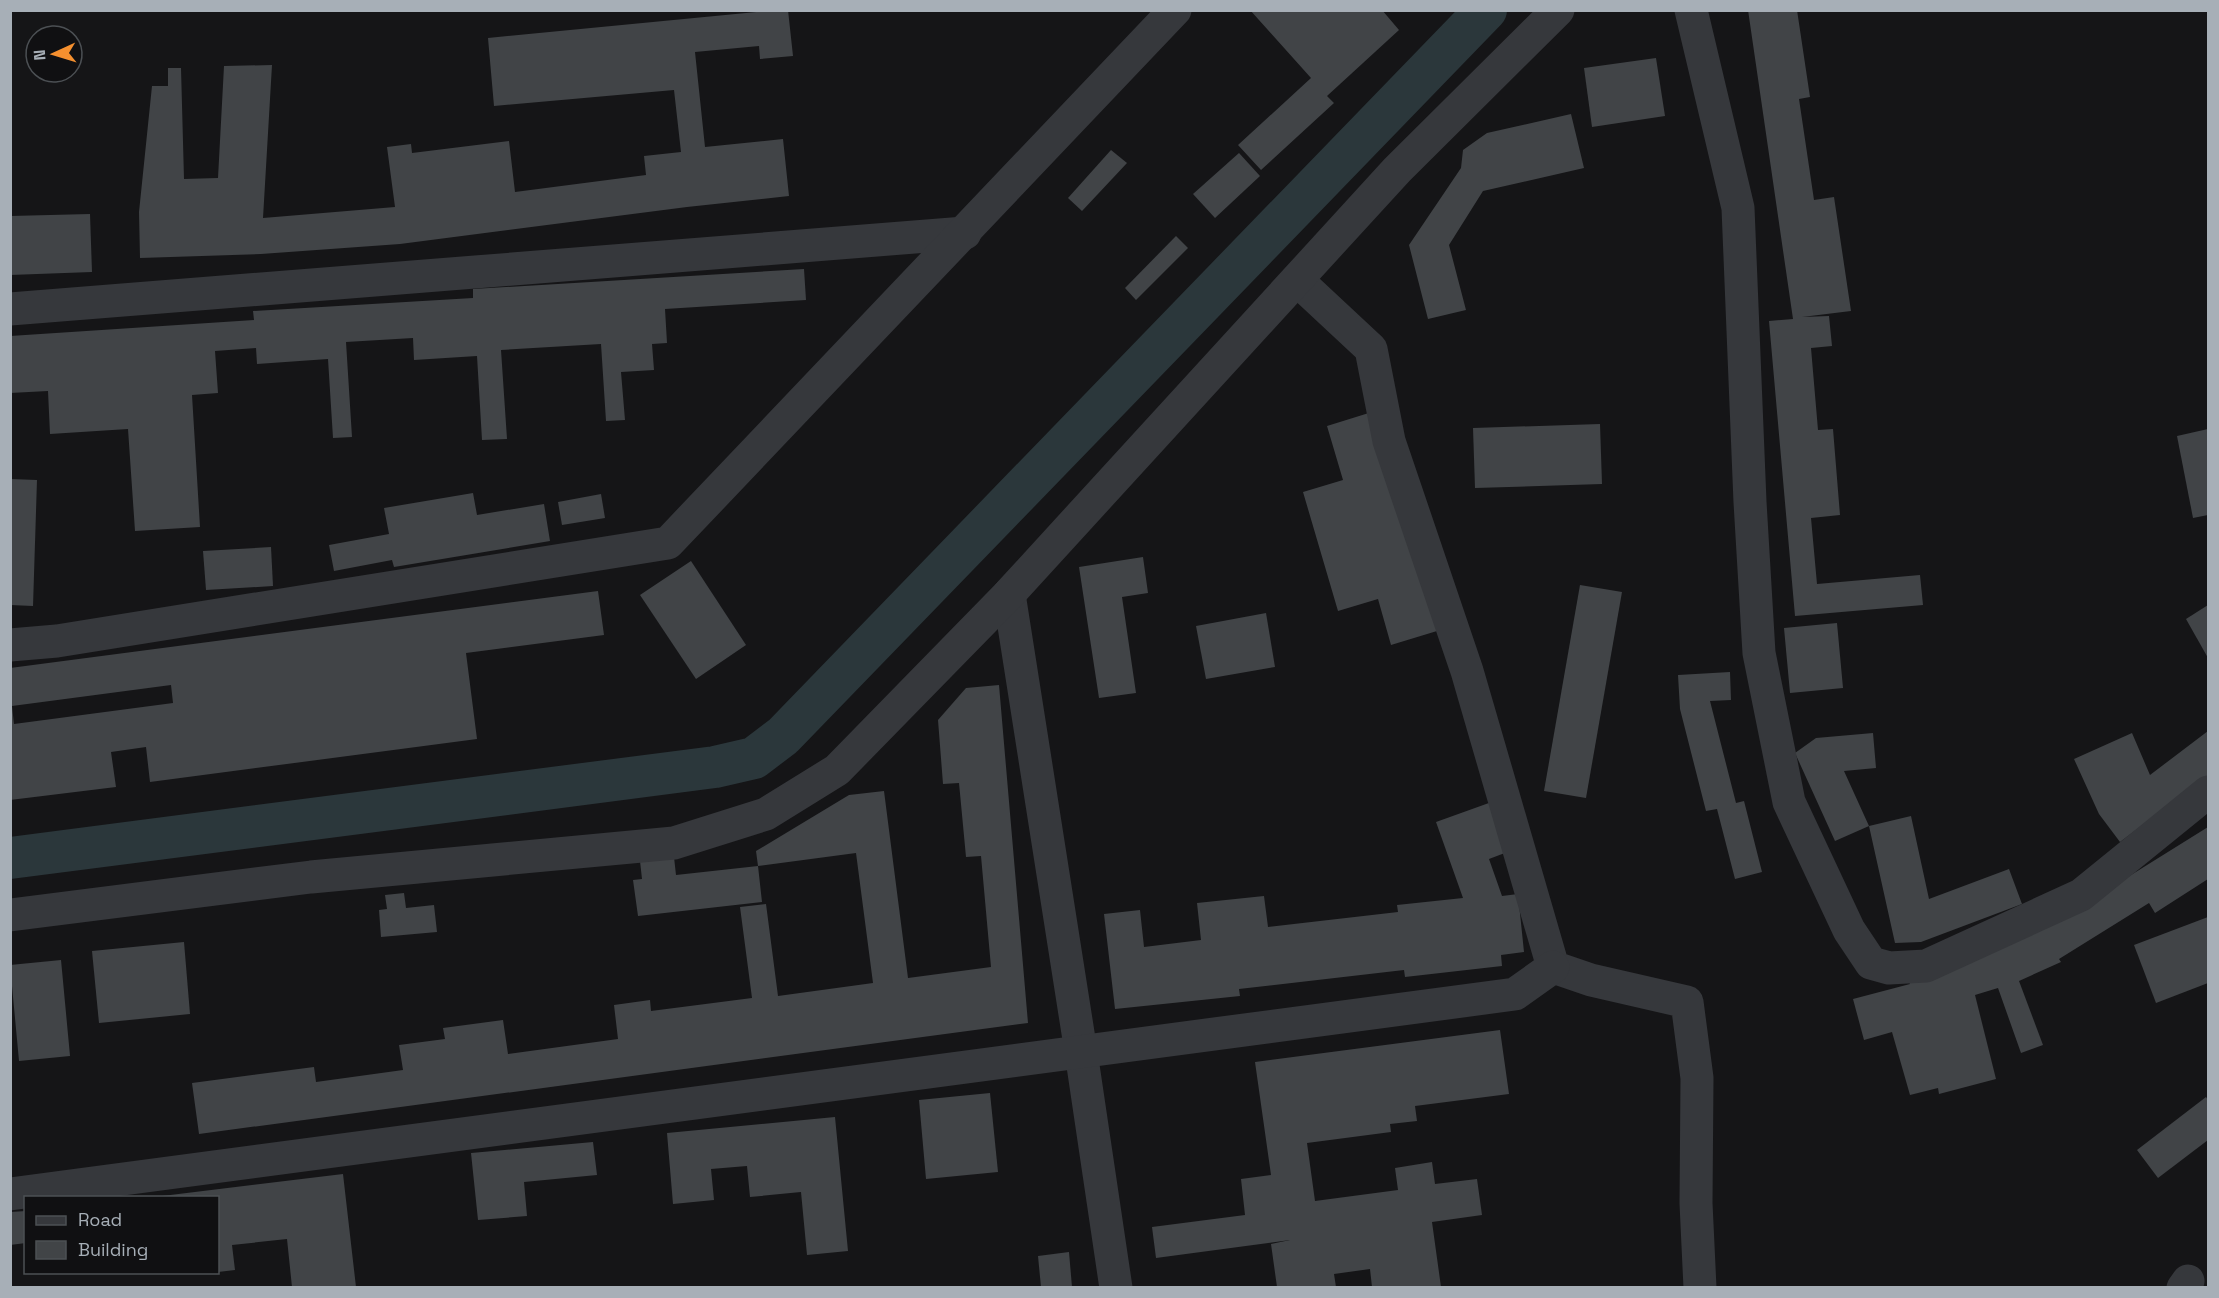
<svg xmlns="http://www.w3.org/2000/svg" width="2219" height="1298" viewBox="0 0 2219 1298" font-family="'Space Grotesk',sans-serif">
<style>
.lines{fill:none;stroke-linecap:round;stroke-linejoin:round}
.canal{stroke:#2b373b;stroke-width:42}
.building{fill:#414447;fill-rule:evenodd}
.minor{stroke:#36383c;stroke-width:33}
</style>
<rect width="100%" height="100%" fill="#151517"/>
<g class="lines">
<polyline class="canal" points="10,858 715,767 754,758 783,736 1486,10"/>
</g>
<g class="building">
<polygon points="776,10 788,10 793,56 760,59 759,46 695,52 705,147 783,139 789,196 687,207 400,244 261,254 140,258 139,212 152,86 168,86 168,68 181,68 184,179 218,178 224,66 272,65 263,218 395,207 387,147 411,144 412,153 509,141 515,192 646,175 644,156 681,152 674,90 494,106 488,38"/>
<polygon points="1250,10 1382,10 1399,30 1327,96 1334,103 1261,170 1238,145 1311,78"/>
<polygon points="1748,10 1797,10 1810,97 1799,99 1814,200 1834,197 1851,311 1802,317 1829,316 1832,346 1811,348 1818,430 1833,429 1840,515 1811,518 1817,584 1920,575 1923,605 1795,616 1769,321 1793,319"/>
<polygon points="1656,58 1665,116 1592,127 1584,68"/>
<polygon points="1571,114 1584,168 1483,191 1449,245 1466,310 1428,319 1409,245 1461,168 1463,150 1487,133"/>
<polygon points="1111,150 1127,163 1082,211 1068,198"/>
<polygon points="1239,153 1260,176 1215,218 1193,194"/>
<polygon points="90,214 92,272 10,275 10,216"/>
<polygon points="1176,236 1188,248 1136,300 1125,288"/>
<polygon points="804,269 806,300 665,309 667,343 652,344 654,370 621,372 625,420 606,421 601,344 501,350 507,439 482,440 477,356 414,360 413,338 346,342 352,437 333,438 328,359 257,364 256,348 215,351 218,393 192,395 200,527 135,531 128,429 50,434 48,391 10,393 10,336 254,320 253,311 473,298 473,289"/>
<polygon points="1372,412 1437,631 1391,645 1378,599 1338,611 1303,492 1343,480 1327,426"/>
<polygon points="1600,424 1602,484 1475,488 1473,428"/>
<polygon points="2208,429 2208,515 2193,518 2177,436"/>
<polygon points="10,479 37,480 33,606 10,605"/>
<polygon points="473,493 477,515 544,504 550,541 394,567 392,560 334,571 329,545 389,534 384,508"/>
<polygon points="601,494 605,518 562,525 558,502"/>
<polygon points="271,547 273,586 206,590 203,551"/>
<polygon points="1143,557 1148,593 1122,597 1136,693 1099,698 1079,567"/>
<polygon points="691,561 746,645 696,679 640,595"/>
<polygon points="1580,585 1622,592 1586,798 1544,791"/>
<path d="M598,591L604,635L466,653L477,739L150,782L146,747L111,752L116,787L10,800V668ZM171,685L173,703L14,724L12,706Z"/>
<polygon points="2208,605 2208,658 2186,619"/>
<polygon points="1266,613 1275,667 1206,679 1196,626"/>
<polygon points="1837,623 1843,688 1790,693 1784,628"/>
<polygon points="1730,672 1731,700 1710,701 1736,803 1744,801 1762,872 1735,879 1717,809 1706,811 1680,709 1678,675"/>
<polygon points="999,685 1028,1023 199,1134 192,1083 314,1067 316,1082 403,1070 399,1045 445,1039 443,1028 503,1020 508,1054 618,1039 614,1005 650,1000 651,1011 752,998 740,907 766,904 778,996 873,983 856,853 758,866 762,902 638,916 633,880 642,879 640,861 674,857 676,875 758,866 756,851 849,795 884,791 908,978 991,967 981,856 966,857 959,783 943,784 938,720 966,688"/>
<polygon points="2208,731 2208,776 2120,842 2099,814 2074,759 2132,733 2150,775"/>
<polygon points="1873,733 1876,768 1844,771 1869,826 1835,841 1795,753 1816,738"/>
<polygon points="1500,799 1518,848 1489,859 1502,896 1518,894 1524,952 1501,955 1502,966 1405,977 1404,970 1239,989 1240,996 1115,1009 1104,914 1140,910 1144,947 1201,940 1197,903 1264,896 1268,927 1398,912 1397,905 1463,898 1436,822"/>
<polygon points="1911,816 1929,899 2009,869 2022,904 1921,942 1895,943 1869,826"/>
<polygon points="2208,827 2208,879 2155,913 2149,903 2059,959 2061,962 2019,981 2043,1045 2021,1053 1998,988 1975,995 1996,1079 1939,1094 1938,1088 1910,1095 1892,1032 1864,1040 1853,999 1910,984 1908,980 2046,928"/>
<polygon points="404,893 406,908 434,905 437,932 381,937 379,910 387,909 385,895"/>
<polygon points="2208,917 2208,983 2156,1003 2134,945"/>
<polygon points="184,942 190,1014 99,1023 92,951"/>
<polygon points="61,960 70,1056 19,1061 10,965"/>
<polygon points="1500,1030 1509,1094 1415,1106 1417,1121 1390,1124 1391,1132 1307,1143 1315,1201 1398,1190 1395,1168 1432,1162 1435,1184 1477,1179 1482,1215 1432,1222 1441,1287 1372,1287 1370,1269 1334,1274 1336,1287 1277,1287 1271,1244 1290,1240 1156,1258 1152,1227 1245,1215 1241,1179 1271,1175 1255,1062"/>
<polygon points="990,1093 998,1172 926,1179 919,1100"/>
<polygon points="2206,1097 2208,1100 2208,1140 2158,1178 2137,1150"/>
<polygon points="835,1117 848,1251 807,1255 801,1192 750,1197 747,1166 711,1169 714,1200 673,1204 667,1133"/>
<polygon points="593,1142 597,1175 524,1182 527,1216 478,1220 471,1153"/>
<polygon points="343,1174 356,1287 292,1287 287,1239 232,1245 235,1270 218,1272 218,1197 154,1197"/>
<polygon points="26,1211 26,1243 10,1245 10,1212"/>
<polygon points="1069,1252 1072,1287 1041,1287 1038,1256"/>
</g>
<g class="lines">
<g class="minor">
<polyline points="1691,10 1738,208 1750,502 1759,653 1789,802 1849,930 1871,963 1889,968 1926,966 2081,895 2208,792"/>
<polyline points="1297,280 1371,349 1389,441 1467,671 1553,967 1591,980 1687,1002 1697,1078 1696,1203 1700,1288"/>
<polyline points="10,309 965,233"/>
<polyline points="1009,594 1081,1052 1116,1288"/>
<polyline points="10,645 57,641 668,543 1175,10"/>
<polyline points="10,915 311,877 674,843 766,814 837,770 1009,594 1397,170 1558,10"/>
<polyline points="10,1194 1515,994 1553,967"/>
<polyline points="2183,1288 2188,1281"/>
</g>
</g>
<rect width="2219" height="1298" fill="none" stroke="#a7afb7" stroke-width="24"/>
<rect x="24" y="1196" width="195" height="78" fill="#101012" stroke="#4c5054" stroke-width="1.5"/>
<rect x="36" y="1216" width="30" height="9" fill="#36383c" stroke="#4c5054" stroke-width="1.5"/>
<text x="78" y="1226" font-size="18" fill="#a7afb7">Road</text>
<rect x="36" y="1241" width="30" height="18" fill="#414447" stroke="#4c5054" stroke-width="1.5"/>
<text x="78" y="1256" font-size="18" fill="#a7afb7">Building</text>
<g transform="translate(54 54) rotate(266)"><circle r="28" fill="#101012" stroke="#4c5054" stroke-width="1.5"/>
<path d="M0-4.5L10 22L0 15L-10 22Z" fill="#f5902f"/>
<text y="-9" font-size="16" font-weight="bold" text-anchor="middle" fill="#a7afb7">N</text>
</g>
</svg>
